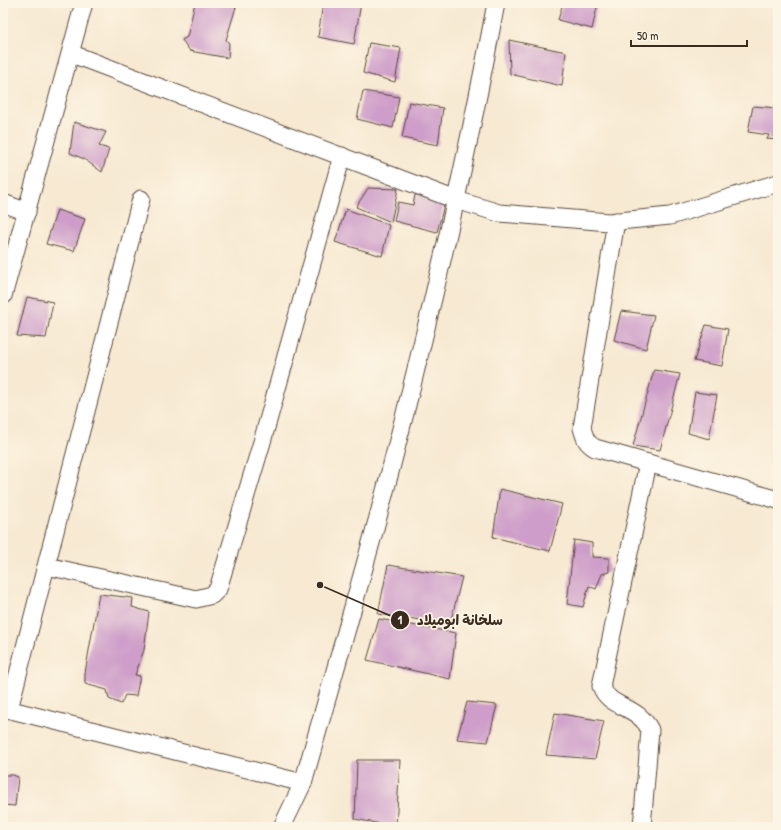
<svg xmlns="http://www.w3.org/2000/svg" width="781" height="830" viewBox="0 0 781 830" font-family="'Patrick Hand','Playpen Sans Arabic',sans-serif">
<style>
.building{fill:#ce9dc9}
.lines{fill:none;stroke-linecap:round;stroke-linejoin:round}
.street-casing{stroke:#574739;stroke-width:19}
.street{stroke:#fff;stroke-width:17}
.leader{fill:none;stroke:#3b2a1e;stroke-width:1.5}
.callout-dot{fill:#3b2a1e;stroke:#fcf5e5;stroke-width:1.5}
.mark-label{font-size:12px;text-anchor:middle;font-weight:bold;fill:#fff}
.callout-label{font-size:14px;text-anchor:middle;font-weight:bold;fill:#3b2a1e;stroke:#fcf5e5;stroke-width:3.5;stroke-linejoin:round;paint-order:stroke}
</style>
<rect width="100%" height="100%" fill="#fcf5e5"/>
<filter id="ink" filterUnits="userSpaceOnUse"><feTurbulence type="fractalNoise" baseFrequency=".025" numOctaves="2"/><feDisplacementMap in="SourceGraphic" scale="8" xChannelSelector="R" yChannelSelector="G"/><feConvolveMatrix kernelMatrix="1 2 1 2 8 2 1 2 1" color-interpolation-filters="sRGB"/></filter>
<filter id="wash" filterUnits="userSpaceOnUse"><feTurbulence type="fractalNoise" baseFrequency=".012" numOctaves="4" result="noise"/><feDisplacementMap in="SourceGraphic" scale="16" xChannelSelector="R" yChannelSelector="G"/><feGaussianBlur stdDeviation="0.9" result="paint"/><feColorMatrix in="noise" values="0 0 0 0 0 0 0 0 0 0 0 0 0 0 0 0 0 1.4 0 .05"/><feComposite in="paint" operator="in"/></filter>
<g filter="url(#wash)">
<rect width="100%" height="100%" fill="#f7e9d2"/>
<g id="blocks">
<g class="building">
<polygon points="195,3 221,3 236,7 226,40 229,43 228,58 190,51 182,40 187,37"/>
<polygon points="323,3 361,3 354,44 318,37"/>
<polygon points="563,3 598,3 592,29 558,20"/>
<polygon points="509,40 566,52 562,86 510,74"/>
<polygon points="369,43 401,48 395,82 363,73"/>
<polygon points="363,91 399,97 393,128 357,119"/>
<polygon points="409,102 443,108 438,145 402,138"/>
<polygon points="753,106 778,108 778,140 767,139 769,135 748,132"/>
<polygon points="74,122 106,132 99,146 109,149 102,172 84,159 70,153"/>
<polygon points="368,188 398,189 391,222 356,207"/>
<polygon points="415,195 430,195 444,205 437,232 394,221 398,202 413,205"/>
<polygon points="346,209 389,225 382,256 335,242"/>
<polygon points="57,210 85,219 74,251 46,244"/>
<polygon points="27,297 53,302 46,338 17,336"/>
<polygon points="621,311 654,315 646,349 614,340"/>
<polygon points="706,325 728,329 722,366 694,361"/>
<polygon points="654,370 680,374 660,450 633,446"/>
<polygon points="695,392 717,395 709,439 688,433"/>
<polygon points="500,489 562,504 550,551 493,537"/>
<polygon points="574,540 592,543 592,557 609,558 609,572 602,574 596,589 589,586 583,607 567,604"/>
<polygon points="388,565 462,577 450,624 378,614"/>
<polygon points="99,594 133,598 132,607 149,612 144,650 135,675 140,676 136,696 125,695 121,704 109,699 107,690 85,684 85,673"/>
<polygon points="379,619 456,633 450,679 367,660"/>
<polygon points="467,702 497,705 488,742 457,739"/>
<polygon points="555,713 604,721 595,759 546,755"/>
<polygon points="357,760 400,760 396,827 355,819"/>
<polygon points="3,775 13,775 18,777 15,806 3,805"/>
</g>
</g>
</g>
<g filter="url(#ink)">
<use href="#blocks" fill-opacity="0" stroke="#574739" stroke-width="1"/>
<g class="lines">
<defs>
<g id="street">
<polyline points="72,54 456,200 499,213 609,222 670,216 778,183"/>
<polyline points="3,203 27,212"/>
<path d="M616,221L582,428C585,438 586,443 595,448L778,500"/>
<polyline points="3,296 84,3"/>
<polyline points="47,566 196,599 212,595 218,589 262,442 342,156"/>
<polyline points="3,708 303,783"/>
<polyline points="9,709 141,199"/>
<path d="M282,827L303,783C332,680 363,576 390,472C430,317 467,161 496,3"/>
<path d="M642,827L650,730C637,704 609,709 601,686L648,463"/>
</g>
</defs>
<use href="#street" class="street-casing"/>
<use href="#street" class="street"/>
</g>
</g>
<path class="leader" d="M320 585L400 620"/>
<g class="callout-dot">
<circle cx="320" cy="585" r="4"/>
<circle cx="400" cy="620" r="10"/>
</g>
<g class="mark-label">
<text x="400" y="624">1</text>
</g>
<g class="callout-label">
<text x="460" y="625">سلخانة ابوميلاد</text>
</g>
<rect width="781" height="830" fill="none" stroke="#fcf5e5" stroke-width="16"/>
<path d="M631 40v6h116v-6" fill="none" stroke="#3b2a1e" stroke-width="2"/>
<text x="637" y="40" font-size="12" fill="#3b2a1e" stroke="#fcf5e5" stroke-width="3" paint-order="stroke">50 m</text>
</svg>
